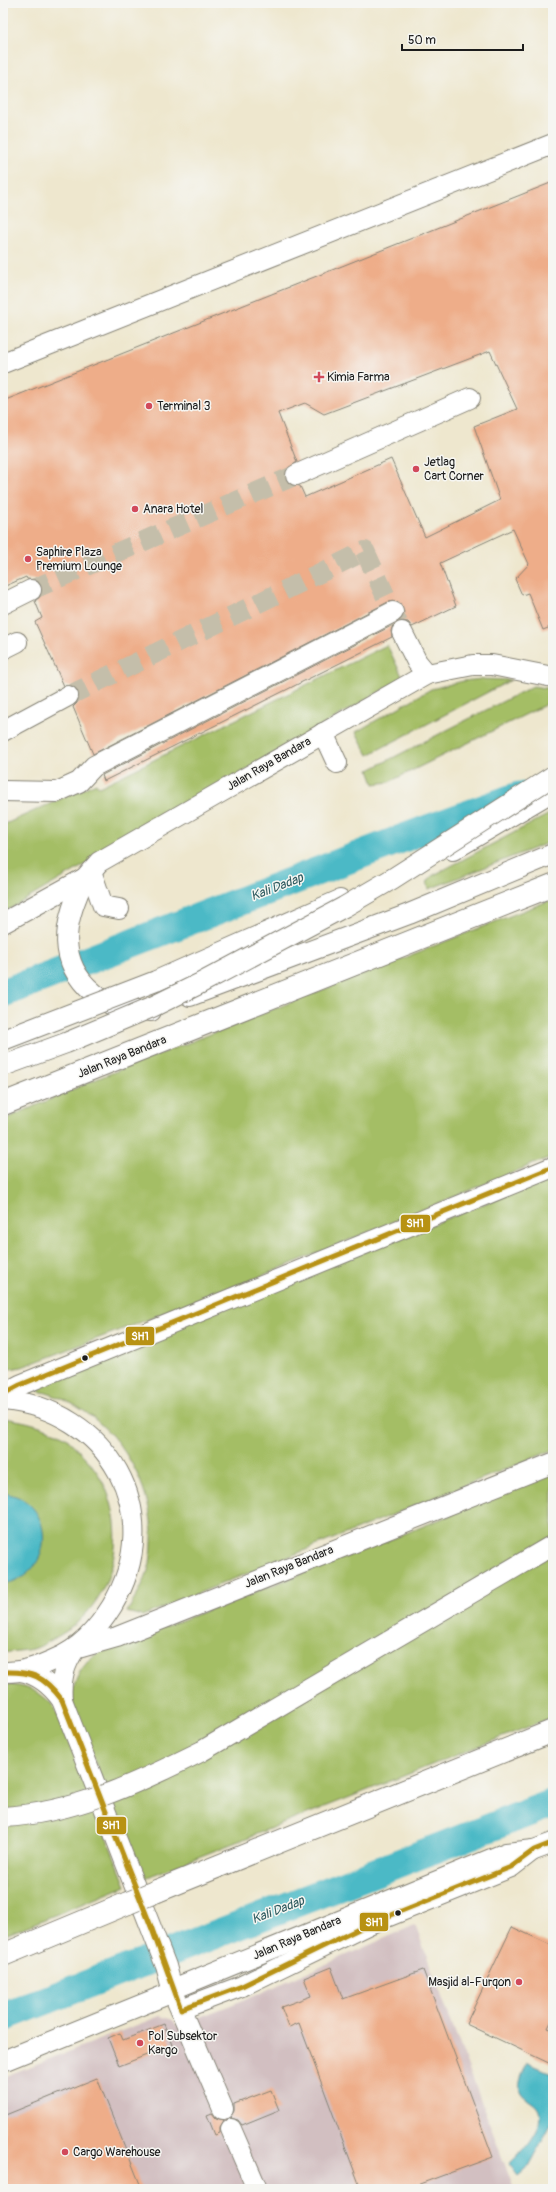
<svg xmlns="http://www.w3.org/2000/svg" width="556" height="2192" viewBox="0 0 556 2192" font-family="Pangolin,sans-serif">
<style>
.industrial{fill:#d2bfc1}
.green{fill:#a4be65;stroke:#606d40}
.water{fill:#4cb9c6;stroke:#346a71}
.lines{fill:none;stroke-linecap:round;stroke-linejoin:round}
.river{stroke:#4cb9c6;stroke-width:29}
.building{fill:#eead89;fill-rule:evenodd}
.minor-tunnel{stroke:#c4beaa;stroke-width:20;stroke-dasharray:20 10;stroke-linecap:butt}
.minor-casing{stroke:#858275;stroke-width:22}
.major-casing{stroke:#858275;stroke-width:24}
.minor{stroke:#fff;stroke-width:20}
.major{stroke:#fff;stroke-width:22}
.minor-bridge-casing{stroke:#858275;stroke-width:22;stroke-linecap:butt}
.major-bridge-casing{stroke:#858275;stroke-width:24;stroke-linecap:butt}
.minor-bridge{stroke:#fff;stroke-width:20}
.major-bridge{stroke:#fff;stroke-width:22}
.bus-1-casing{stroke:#f6f6f2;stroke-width:8}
.bus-1{stroke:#b89213;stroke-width:5}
.poi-dot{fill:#d1495b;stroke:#f6f6f2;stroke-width:1.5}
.bus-dot{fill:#1c1c1c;stroke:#f6f6f2;stroke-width:1.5}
.labels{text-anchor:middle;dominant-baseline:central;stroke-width:3;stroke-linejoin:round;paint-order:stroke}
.poi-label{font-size:12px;fill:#1c1c1c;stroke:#f6f6f2;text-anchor:start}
.street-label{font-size:12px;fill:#1c1c1c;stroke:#f6f6f2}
.water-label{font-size:13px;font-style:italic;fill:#2f5b60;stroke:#f6f6f2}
.line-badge{stroke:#f6f6f2;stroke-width:1.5}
.badge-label{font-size:11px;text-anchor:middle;font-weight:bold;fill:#fff}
</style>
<rect width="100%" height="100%" fill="#f6f6f2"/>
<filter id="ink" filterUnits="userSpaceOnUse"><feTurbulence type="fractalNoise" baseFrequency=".025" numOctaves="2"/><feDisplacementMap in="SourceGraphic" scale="8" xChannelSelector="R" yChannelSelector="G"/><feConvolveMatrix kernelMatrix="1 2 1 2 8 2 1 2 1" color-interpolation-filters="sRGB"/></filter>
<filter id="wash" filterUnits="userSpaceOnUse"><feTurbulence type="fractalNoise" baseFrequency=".012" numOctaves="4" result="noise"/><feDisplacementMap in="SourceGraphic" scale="16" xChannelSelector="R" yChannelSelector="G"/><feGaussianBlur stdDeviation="0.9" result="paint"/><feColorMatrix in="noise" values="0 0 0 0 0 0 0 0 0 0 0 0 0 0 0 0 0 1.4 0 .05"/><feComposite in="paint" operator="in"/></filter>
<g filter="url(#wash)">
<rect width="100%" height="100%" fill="#eee7ce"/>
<polygon class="industrial" points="415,1925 514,2189 3,2189 3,2077 160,2016 173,2020 177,2026 251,1997"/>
<g class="green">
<polygon points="387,645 403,678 3,913 3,825 96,783 99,787"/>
<polygon points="481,679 511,680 368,755 356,732 431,689 463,681"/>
<polygon points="533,686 553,689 553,701 389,782 374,784 369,770"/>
<polygon points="553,812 553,841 429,889 427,882 432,876"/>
<polygon points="553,899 553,1156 242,1284 22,1367 3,1370 3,1120 99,1078"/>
<path d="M553,1176V1450L142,1616L127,1612C137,1595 149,1576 151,1556C160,1483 110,1408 39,1391L40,1382Z"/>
<path d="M3,1418C26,1421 46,1426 66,1438C71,1442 76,1448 81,1453C137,1507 123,1602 55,1638C49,1641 42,1646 36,1648C26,1651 14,1651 3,1653Z"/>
<path d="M553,1473V1717L140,1880L73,1705C71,1682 81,1665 99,1652L377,1545Z"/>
<path d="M3,1684C26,1686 40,1690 55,1708L126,1886L3,1936Z"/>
</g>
<g class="water">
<path d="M3,1493C57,1499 57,1576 3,1584Z"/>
<path d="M527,2063L553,2074V2121L527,2168L518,2176L509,2164C520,2154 549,2123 537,2107C533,2102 525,2099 521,2093C516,2085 524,2071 527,2063Z"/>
</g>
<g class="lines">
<g class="river">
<polyline points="3,993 414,834 519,796"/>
<polyline points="3,2017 553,1803"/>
</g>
</g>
<g id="blocks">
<g class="building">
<path d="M553,182V626L543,630L528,593L522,595L515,579L529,564L513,529L440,563L456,606L412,627L408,622L400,621L404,612L400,603L394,601L388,602L93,754L73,707L78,702V691L74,686H64L35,622L42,618L35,601L41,596V585L37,580L27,579L26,577L3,587V401ZM490,351L517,409L474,426L500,500L425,537L391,459L305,497L300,486L290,484L286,480L287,469L297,462L278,413L305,403L324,414Z"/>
<polygon points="393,625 391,631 392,637 104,781 102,775"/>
<polygon points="512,1927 553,1946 553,2018 548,2028 553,2030 553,2065 466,2024"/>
<polygon points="331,1967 343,1999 423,1970 493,2157 406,2189 361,2189 299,2023 289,2027 281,2007 311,1996 304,1978"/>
<polygon points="164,2024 172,2045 119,2066 108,2038 120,2033 123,2040"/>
<polygon points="97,2078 142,2189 3,2189 3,2116"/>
<polygon points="271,2090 279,2110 242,2125 238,2120 230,2118 234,2111 234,2104"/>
<polygon points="212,2113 216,2118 224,2120 220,2127 220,2133 215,2135 207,2115"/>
</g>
</g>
</g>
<g filter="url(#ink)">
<use href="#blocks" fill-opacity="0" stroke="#858275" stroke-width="1"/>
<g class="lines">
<g class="minor-tunnel">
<polyline points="31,590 296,475"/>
<polyline points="68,696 365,551 402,632"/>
</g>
<defs>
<g id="minor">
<polyline points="3,363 553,144"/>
<polyline points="296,475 470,398"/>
<polyline points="3,604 31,590"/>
<polyline points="402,632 417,662 427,674"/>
<polyline points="3,649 17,642"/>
<polyline points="3,731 68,696"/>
<polyline points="323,733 337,763"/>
<polyline points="3,791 57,792 79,782 94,766 393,612"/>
<polyline points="453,850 553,791"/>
<polyline points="91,871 103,906 119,909"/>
<path d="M85,878C67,915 55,954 87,987C96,996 105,1003 118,1007C128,1010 140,1010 151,1011"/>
<polyline points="3,923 85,878 99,862 427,674 473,665 492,665 553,677"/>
<polyline points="156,981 340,900"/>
<polyline points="190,996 409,914 553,854"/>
<polyline points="3,1394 20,1385 553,1167"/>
<path d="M3,1400C108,1409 168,1513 112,1606C97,1630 80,1649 53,1660C38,1667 20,1673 3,1672"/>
<path d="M20,1671C38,1674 51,1685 62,1700L166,1966L173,1992L223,2109"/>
<path d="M62,1700C60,1680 64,1665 75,1649L117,1637L553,1463"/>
<polyline points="173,1989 506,1853 534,1850 553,1843"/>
<polyline points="181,2009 242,1986 369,1924 511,1867 533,1850"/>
<polyline points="3,2061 173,1992"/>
<polyline points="231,2129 257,2189"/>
</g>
<g id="major">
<polyline points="3,1104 553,885"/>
<polyline points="157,1891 553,1731"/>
<polyline points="3,1955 128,1903"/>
</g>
</defs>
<use href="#minor" class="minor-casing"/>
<use href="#major" class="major-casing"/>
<use href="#minor" class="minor"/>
<use href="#major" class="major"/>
<defs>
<g id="minor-bridge">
<polyline points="3,1040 156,981"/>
<polyline points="3,1066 66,1043 152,1007 199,984 344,907 392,879 553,776"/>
<path d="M3,1817C75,1813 138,1783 202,1751L553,1545"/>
</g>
<polyline id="major-bridge" points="128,1903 157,1891"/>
</defs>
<use href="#minor-bridge" class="minor-bridge-casing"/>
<use href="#major-bridge" class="major-bridge-casing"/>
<use href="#minor-bridge" class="minor-bridge"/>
<use href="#major-bridge" class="major-bridge"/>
<defs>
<g id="bus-1">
<polyline points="3,1394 20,1385 553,1167"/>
<path d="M3,1672C32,1671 44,1676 62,1700L152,1929L181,2009L242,1986L369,1924L511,1867L534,1850L549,1844L553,1855"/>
</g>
</defs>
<use href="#bus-1" class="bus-1-casing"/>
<use href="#bus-1" class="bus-1"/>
</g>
</g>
<g class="poi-dot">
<path d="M317 371h4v4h4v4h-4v4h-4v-4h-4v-4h4z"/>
<circle cx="149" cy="406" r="4"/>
<circle cx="416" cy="469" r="4"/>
<circle cx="135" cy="509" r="4"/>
<circle cx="28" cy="559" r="4"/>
<circle cx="519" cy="1982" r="4"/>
<circle cx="140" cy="2043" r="4"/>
<circle cx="65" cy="2152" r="4"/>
</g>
<g class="bus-dot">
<circle cx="85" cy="1358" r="3.5"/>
<circle cx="398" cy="1913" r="3.5"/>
</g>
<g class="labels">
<g class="poi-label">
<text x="327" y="377">Kimia Farma</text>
<text x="157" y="406">Terminal 3</text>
<text x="424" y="462">Jetlag<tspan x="424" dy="14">Cart Corner</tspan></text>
<text x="143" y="509">Anara Hotel</text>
<text x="36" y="552">Saphire Plaza<tspan x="36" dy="14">Premium Lounge</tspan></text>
<text x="511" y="1982" text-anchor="end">Masjid al-Furqon</text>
<text x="148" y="2036">Pol Subsektor<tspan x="148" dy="14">Kargo</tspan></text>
<text x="73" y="2152">Cargo Warehouse</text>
</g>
<g class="street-label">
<text transform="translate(269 764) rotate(-30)">Jalan Raya Bandara</text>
<text transform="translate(122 1057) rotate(-22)">Jalan Raya Bandara</text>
<text transform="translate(289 1567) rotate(-22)">Jalan Raya Bandara</text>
<text transform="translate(297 1938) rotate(-23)">Jalan Raya Bandara</text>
</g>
<g class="water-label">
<text transform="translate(277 887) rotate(-21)">Kali Dadap</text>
<text transform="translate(278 1910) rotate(-21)">Kali Dadap</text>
</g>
</g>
<g class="line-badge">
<rect x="400" y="1214" width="31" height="19" rx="4" fill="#b89213"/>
<rect x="125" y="1326" width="30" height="20" rx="4" fill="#b89213"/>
<rect x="96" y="1816" width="31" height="19" rx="4" fill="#b89213"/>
<rect x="359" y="1912" width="30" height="20" rx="4" fill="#b89213"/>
</g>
<g class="badge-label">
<text x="415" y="1227">SH1</text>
<text x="140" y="1340">SH1</text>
<text x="111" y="1829">SH1</text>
<text x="374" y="1926">SH1</text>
</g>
<rect width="556" height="2192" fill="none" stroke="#f6f6f2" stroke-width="16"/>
<path d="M402 44v6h121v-6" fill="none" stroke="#1c1c1c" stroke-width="2"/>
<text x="408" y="44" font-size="12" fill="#1c1c1c" stroke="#f6f6f2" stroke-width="3" paint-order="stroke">50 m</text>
</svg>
